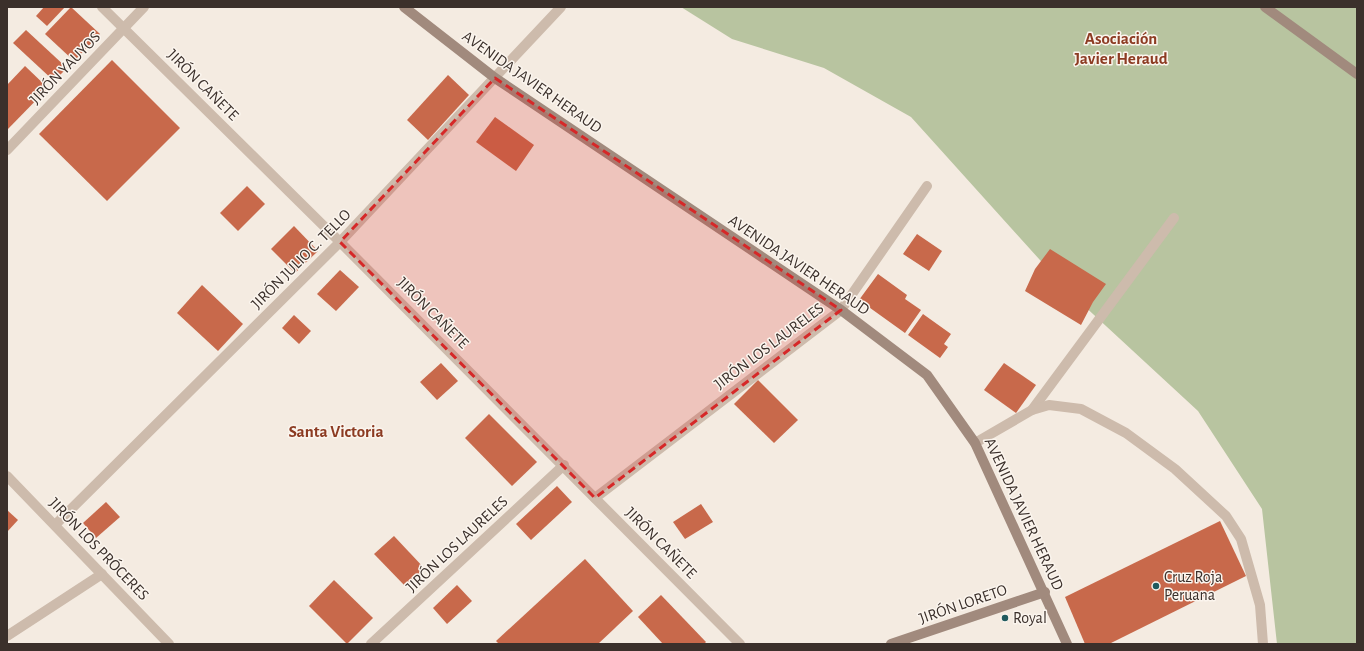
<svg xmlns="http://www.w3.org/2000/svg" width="1364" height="651" viewBox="0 0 1364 651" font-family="'Alegreya Sans',sans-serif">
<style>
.green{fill:#b8c4a0}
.building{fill:#c8694b}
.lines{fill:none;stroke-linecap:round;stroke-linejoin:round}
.street{stroke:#cdbbac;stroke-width:10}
.secondary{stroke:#a18a7d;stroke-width:10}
.marked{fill:#d62828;fill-opacity:0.2;stroke:#d62828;stroke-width:3;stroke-dasharray:8 5;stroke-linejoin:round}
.poi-dot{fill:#1f5a5e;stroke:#fbf5ee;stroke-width:1.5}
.labels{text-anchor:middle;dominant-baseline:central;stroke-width:3;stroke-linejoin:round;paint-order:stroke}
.street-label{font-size:16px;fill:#3b302b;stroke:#fbf5ee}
.poi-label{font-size:16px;fill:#3b302b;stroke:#fbf5ee;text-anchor:start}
.neighbourhood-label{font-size:17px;font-weight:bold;fill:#8c3b22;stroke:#fbf5ee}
</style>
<rect width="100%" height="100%" fill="#f4ebe1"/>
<polygon class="green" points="681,7 1357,7 1357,644 1277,644 1262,509 1198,411 1067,290 911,117 824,68 732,39"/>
<g class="building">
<polygon points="44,7 65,7 47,26 36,16"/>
<polygon points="71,7 100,34 74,61 45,34"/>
<polygon points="26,30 67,68 54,81 13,43"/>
<polygon points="112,60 180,128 107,201 39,134"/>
<polygon points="25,66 48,88 7,130 7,85"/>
<polygon points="448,75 469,95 428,140 407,120"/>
<polygon points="495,117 534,145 516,171 476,142"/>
<polygon points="247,186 265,204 238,231 220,213"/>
<polygon points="294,226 318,251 295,273 271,249"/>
<polygon points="917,234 942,251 929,271 903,254"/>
<polygon points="1050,249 1106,284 1093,302 1081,325 1025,291 1035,269"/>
<polygon points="340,270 359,287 336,311 317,294"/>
<polygon points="878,274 907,295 905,299 921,310 905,333 859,300"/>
<polygon points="202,285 243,324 218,351 177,313"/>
<polygon points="923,314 951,334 944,344 948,347 940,358 908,335"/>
<polygon points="294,315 311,331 299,344 282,328"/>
<polygon points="441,363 458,381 437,400 420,382"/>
<polygon points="1004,363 1036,385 1016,413 984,390"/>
<polygon points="758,380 798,420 774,443 734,404"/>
<polygon points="489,414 537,462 512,486 465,438"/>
<polygon points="557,486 572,502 531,540 516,524"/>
<polygon points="106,502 120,517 96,538 83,523"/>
<polygon points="701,504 713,522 685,539 673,522"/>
<polygon points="7,510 18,520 7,532"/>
<polygon points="1220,521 1246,576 1109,644 1085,644 1065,597"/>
<polygon points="394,536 425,569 406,587 374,554"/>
<polygon points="585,559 633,611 598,644 499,644 496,641"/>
<polygon points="334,580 373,618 347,644 309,606"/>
<polygon points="457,585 472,601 447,624 433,608"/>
<polygon points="661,595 706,642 704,644 663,644 638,617"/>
</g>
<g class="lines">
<g class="street">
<polyline points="102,7 340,242 740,644"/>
<polyline points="7,150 144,7"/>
<polyline points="1032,410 1174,218"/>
<polyline points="975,443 1032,410 1049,405 1081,409 1126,433 1175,469 1226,516 1241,539 1260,605 1263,644"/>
<polyline points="7,476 169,644"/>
<polyline points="595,498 841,310 927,186"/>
<polyline points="55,525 340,242 561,7"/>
<polyline points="7,636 102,574"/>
<polyline points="371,644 564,465"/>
</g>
<g class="secondary">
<polyline points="404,7 495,78 841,310 927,375 975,443 1067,644"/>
<polyline points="1265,7 1357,74"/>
<polyline points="891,644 1045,592"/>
</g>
</g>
<path class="marked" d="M495,78L841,310L595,498L340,242Z"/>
<g class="poi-dot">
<circle cx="1156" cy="586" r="4"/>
<circle cx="1005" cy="618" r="4"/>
</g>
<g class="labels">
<g class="street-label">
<text transform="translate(65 68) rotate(-46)">JIRÓN YAUYOS</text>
<text transform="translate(532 82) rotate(35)">AVENIDA JAVIER HERAUD</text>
<text transform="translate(203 85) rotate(45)">JIRÓN CAÑETE</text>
<text transform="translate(301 259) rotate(-45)">JIRÓN JULIO C. TELLO</text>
<text transform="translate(799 265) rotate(34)">AVENIDA JAVIER HERAUD</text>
<text transform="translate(433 313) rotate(45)">JIRÓN CAÑETE</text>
<text transform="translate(769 346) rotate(-37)">JIRÓN LOS LAURELES</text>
<text transform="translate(1024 514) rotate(65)">AVENIDA JAVIER HERAUD</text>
<text transform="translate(661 543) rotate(45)">JIRÓN CAÑETE</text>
<text transform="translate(457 544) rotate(-43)">JIRÓN LOS LAURELES</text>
<text transform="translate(99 549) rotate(46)">JIRÓN LOS PRÓCERES</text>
<text transform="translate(963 604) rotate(-19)">JIRÓN LORETO</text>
</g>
<g class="poi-label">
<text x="1164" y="577">Cruz Roja<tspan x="1164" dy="18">Peruana</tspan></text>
<text x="1013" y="618">Royal</text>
</g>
<g class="neighbourhood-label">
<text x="1121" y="38">Asociación<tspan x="1121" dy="20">Javier Heraud</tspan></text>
<text x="336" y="431">Santa Victoria</text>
</g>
</g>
<rect width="1364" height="651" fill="none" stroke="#3b302b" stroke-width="16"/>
</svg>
